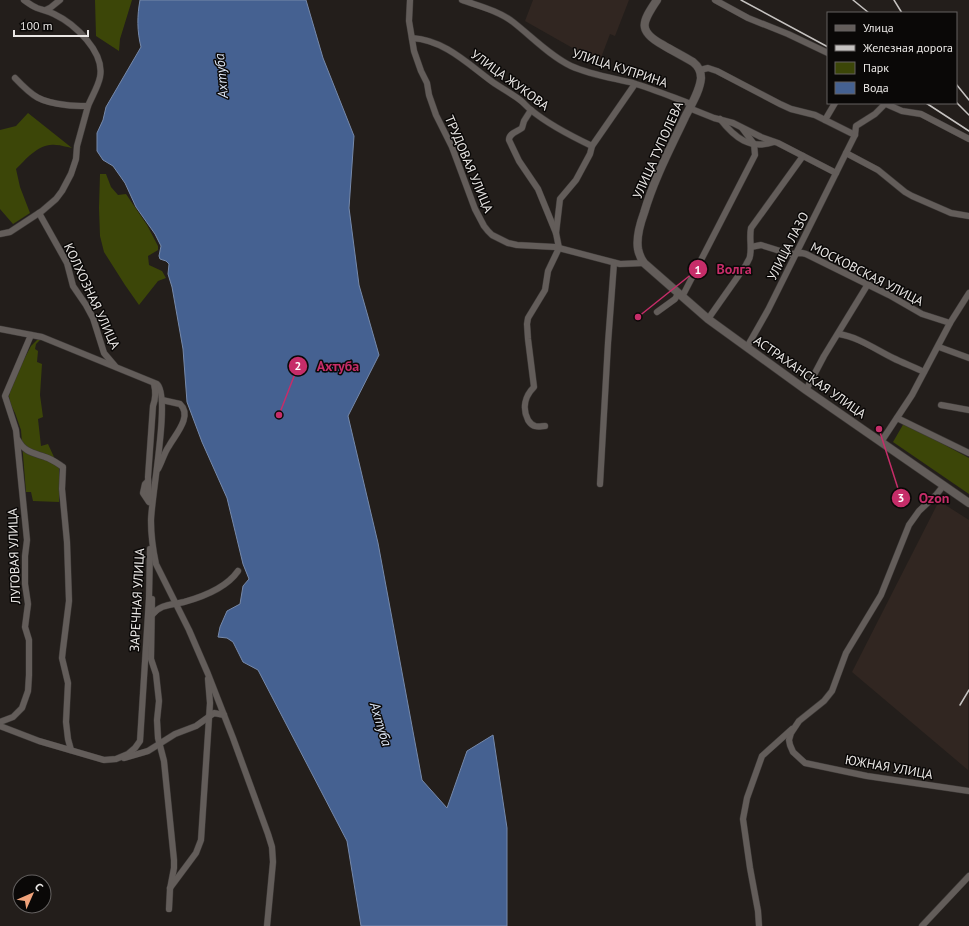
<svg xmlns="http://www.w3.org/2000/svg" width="969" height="926" viewBox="0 0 969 926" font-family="'PT Sans',sans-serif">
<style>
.built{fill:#312621}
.green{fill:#3c4608}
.water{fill:#456191;stroke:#7689aa}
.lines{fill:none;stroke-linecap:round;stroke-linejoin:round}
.minor-casing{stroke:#3d3937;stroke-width:7}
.secondary-casing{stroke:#3d3937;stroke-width:9}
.minor{stroke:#635d5a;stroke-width:6}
.secondary{stroke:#635d5a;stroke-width:8}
.rail{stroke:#c6c3c1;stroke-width:1.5}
.labels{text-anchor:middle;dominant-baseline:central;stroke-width:3;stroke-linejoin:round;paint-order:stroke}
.street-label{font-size:13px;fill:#eae7e5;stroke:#0a0807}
.water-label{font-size:14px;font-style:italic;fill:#dbe4f3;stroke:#0a0807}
.leader{fill:none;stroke:#c62d69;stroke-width:1.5}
.callout-dot{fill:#c62d69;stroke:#0a0807;stroke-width:1.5}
.mark-label{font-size:12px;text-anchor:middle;font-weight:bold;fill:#fff}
.callout-label{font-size:14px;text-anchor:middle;font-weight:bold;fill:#c62d69;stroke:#0a0807;stroke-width:3;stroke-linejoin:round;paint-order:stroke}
</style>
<rect width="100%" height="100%" fill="#231e1b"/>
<g class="built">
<polygon points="533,0 629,0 615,36 610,34 599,63 525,21"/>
<polygon points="939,501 969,520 968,770 852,672"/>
</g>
<g class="green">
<polygon points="95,0 132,0 120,39 119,51 96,36"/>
<path d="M28,113L72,148C66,147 61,145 56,145C40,142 26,159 16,169L20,187L30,213L13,224L0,209V130L16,126Z"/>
<polygon points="100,174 106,174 111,187 118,195 126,194 147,225 158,246 158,250 148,256 149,265 162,271 166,278 158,281 139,305 125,285 104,252 100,236 99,208"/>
<polygon points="37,340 40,340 36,344 35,349 38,351 37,362 42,364 40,395 43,417 38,419 41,446 48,444 59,468 59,502 33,501 31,492 26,492 21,430 15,413 10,403 9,396 12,383 20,367 31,346"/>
<polygon points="904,423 969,458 969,494 893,442"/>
</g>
<path class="water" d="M140,0H306L323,58L354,136L349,208L359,285L379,355L348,416L378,543L422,780L447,808L467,751L493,735L507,828V926H361L347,841L258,670L243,662L233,642L227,638L218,637L220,627L227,611L240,604L243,586L249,579L243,564L227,498L202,442L187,402L183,349L172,287L168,274L169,264L166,261L160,259L159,256L161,246L155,234L136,207L125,183L113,166L103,160L97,151V133L103,120L106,107L141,47C137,31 137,16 140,0Z"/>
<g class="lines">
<defs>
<g id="minor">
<polyline points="410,0 409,21 414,51 421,71 427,83 429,95 436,115 452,147 475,209 484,226 488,231 492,235 508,243 517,245 555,247 620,264 644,263"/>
<path d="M462,0C479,6 499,11 513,22C531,36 550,56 571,66C591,75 613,78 633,83C653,89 672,97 691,104"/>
<polyline points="715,0 748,18 788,34 828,53"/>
<polyline points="46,10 50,8 60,0"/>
<path d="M412,38C445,40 469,65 494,83C503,89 512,94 520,100C524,103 527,107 531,110C549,125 571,136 592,146"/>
<polyline points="700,70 708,68 717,71 780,104 791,109 815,115 855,135"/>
<path d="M15,78C33,97 40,102 66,105C73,106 81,106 88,106C92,96 98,87 100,77C105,52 75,24 54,14C48,11 43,10 37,8C32,6 28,3 24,0"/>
<polyline points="886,103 875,114 856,126 855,135 846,153 878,170 905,192 912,196 951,213 969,216"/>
<polyline points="886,104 902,111 921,114 969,139"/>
<polyline points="689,108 714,118 733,123 761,137 778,143 836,173"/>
<path d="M531,110L524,121L522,128C517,132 509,133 509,140L519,161L538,189L556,233"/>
<path d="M720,119C735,138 750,150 774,142"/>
<polyline points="825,120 835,103"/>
<polyline points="39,213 67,263 73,286 86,305 93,318 104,353 115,366"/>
<polyline points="0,234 10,232 42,211 56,199 62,191 71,174 76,159 77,146 88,106"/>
<polyline points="751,247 761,245 790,254 802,253 806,254 889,295 922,314 950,323"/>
<polyline points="682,297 755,155 754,144 742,128"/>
<polyline points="657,312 675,299 678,294"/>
<path d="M708,319L746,265C747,262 750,259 750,256C752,247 749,238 751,228L803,156"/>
<path d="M0,329L42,337L157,384C171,395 151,498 151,521C151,535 153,550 156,564L189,630L208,674L233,738L268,834L272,847L273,862L267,926"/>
<path d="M839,334C858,337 875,349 893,358C903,363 914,367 924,372"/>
<polyline points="747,347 768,310 846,153"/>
<polyline points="939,347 969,358"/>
<polyline points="806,390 824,356 868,284"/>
<polyline points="941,405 969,410"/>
<polyline points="897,418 969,453"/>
<path d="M545,426C542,426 538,427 535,426C531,425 530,423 528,420C522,408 525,396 534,387L528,339L527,324L528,318L545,290L548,271L559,248L556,233L560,199L576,180L590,154L592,146L635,84"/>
<path d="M18,440C24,452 34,453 45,457C52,459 57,463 63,467L62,489L67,542L69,601L63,649L62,658L68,683L66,722L68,739L71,750"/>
<polyline points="881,442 912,395 950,323 969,293"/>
<path d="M158,469C162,462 164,453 169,446C175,435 193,416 180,404L162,400"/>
<polyline points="148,481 145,484 143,493 149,502"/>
<polyline points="600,484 608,343 614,263"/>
<polyline points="944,485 936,495 919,511 909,525 881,595 846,653 832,691 824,701 799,721 791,733 789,740 790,745 793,752 805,763 867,776 969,791"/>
<path d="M149,498L148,477L153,406C156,398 156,392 154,384"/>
<polyline points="152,599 151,659 156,674 159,701 157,720 158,738 164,761 174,860 174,868 170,889 169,909"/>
<path d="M152,615C160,604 172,605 184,602C202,597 227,587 238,571"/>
<polyline points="0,722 13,717 22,708 28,691 29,675 29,640 25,627 28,604 25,584 25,556 27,540 16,430 5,396 31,335"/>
<polyline points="0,726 39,741 104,760 116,759 128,754 135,748 140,741 149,598 150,549"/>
<polyline points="124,758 148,751 175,734 196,726 214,713 224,715"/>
<polyline points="170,888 196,853 201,840 210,703 208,679"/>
<polyline points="759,926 758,911 750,868 743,819 747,798 762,756 792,729"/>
<polyline points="922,926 969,876"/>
</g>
<path id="secondary" d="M657,0C642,22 637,31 663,45C673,51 683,56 693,62C698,66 701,70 701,78C700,91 691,105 685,117C670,149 654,179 644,213C640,224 636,237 638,249C639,254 641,259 644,263L708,319L806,390L969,503"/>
</defs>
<use href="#minor" class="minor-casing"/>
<use href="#secondary" class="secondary-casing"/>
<use href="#minor" class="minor"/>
<use href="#secondary" class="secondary"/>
<g class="rail">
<polyline points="741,0 828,47"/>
<polyline points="853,0 869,13"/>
<polyline points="894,0 902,13"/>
<polyline points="956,84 969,100"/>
<polyline points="956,102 969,115"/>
<polyline points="926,103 969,131"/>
<polyline points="960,705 969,690"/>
</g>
</g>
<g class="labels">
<g class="street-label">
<text transform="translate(620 68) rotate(18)">УЛИЦА КУПРИНА</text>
<text transform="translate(510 80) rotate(36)">УЛИЦА ЖУКОВА</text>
<text transform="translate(658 150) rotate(-66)">УЛИЦА ТУПОЛЕВА</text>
<text transform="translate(469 164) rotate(67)">ТРУДОВАЯ УЛИЦА</text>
<text transform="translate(788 246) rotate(-63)">УЛИЦА ЛАЗО</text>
<text transform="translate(867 274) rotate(27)">МОСКОВСКАЯ УЛИЦА</text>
<text transform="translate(92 296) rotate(65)">КОЛХОЗНАЯ УЛИЦА</text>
<text transform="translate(810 377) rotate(35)">АСТРАХАНСКАЯ УЛИЦА</text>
<text transform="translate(14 556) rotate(-92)">ЛУГОВАЯ УЛИЦА</text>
<text transform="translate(137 600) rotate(-87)">ЗАРЕЧНАЯ УЛИЦА</text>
<text transform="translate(889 767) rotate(10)">ЮЖНАЯ УЛИЦА</text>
</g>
<g class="water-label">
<text transform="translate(221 76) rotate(-95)">Ахтуба</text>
<text transform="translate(381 724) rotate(73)">Ахтуба</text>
</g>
</g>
<path class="leader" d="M638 317L698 269M279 415L298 366M879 429L901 498"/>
<g class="callout-dot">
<circle cx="638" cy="317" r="4"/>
<circle cx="279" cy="415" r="4"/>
<circle cx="879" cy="429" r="4"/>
<circle cx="698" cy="269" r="10"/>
<circle cx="298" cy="366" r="10"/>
<circle cx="901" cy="498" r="10"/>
</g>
<g class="mark-label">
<text x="698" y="274">1</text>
<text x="298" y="370">2</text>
<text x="901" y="502">3</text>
</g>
<g class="callout-label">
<text x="734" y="274">Волга</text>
<text x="338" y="371">Ахтуба</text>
<text x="934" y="503">Ozon</text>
</g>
<rect x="827" y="12" width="130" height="92" fill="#0a0807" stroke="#646160"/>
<rect x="835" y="25" width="20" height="6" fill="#635d5a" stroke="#646160"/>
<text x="863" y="32" font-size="12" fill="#eae7e5">Улица</text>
<rect x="835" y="45" width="20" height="6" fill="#c6c3c1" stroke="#646160"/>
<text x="863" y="52" font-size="12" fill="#eae7e5">Железная дорога</text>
<rect x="835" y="62" width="20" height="12" fill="#3c4608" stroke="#646160"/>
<text x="863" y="72" font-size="12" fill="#eae7e5">Парк</text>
<rect x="835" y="82" width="20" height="12" fill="#456191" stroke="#646160"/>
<text x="863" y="92" font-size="12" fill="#eae7e5">Вода</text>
<g transform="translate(32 894) rotate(45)"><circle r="19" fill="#0a0807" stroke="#646160"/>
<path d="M0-3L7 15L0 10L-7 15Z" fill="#f0a27a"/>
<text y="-6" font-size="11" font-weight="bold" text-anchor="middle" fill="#eae7e5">С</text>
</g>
<path d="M14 30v6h74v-6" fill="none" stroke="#eae7e5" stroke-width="2"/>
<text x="20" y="30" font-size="12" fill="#eae7e5" stroke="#0a0807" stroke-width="3" paint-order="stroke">100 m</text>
</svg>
